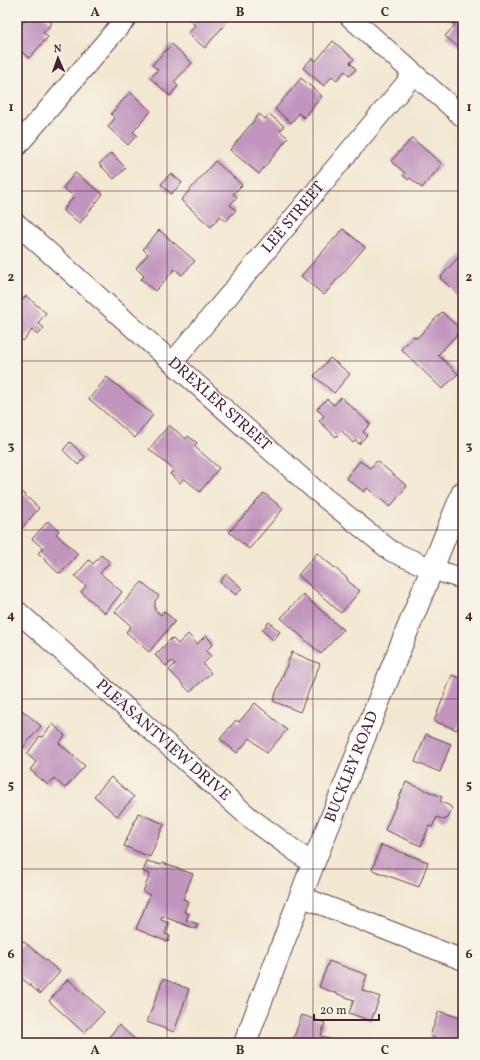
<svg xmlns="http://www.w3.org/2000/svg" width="480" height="1060" viewBox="0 0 480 1060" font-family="Vollkorn,serif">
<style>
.building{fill:#c195be}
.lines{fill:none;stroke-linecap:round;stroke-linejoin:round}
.minor-casing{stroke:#633d44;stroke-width:22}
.tertiary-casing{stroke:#633d44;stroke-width:24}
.minor{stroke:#fff;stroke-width:20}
.tertiary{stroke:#fff;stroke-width:22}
.grid{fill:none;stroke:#4a1f2b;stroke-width:1;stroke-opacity:0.55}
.labels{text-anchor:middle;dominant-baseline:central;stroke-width:3.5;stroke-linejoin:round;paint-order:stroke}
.street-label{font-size:16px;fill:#4a1f2b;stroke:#f7f3e8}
.neatline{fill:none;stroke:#4a1f2b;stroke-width:1.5}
.grid-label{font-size:13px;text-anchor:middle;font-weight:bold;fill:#4a1f2b}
</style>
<rect width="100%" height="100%" fill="#f7f3e8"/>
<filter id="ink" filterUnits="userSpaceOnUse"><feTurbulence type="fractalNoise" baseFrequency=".025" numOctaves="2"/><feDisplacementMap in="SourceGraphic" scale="8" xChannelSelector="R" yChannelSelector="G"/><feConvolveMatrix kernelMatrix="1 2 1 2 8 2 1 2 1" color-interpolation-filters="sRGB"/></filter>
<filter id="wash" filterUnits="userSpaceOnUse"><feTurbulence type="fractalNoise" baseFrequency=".012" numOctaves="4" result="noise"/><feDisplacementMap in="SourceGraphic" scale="16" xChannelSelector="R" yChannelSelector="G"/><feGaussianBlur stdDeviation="0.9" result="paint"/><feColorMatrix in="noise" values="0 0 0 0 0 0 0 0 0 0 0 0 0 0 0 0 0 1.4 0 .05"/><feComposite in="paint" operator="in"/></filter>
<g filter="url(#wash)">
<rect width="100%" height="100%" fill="#f2e8d1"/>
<g id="blocks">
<g class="building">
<polygon points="23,17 45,17 52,23 43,33 48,37 29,58 17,48 17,30 26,20"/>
<polygon points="191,17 231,17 205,48 188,34 195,25 190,21"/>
<polygon points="446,17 463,17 463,51 445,36 455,25"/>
<polygon points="333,41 354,59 350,63 356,69 350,76 345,71 337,80 332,76 324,86 303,68 312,58 316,61"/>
<polygon points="172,44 192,63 174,82 178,86 170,96 150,78 158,70 152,65"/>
<polygon points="301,78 322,96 304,118 299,113 291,123 275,109"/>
<polygon points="130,92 151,111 133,132 137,135 128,145 108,127 115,118 111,114"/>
<polygon points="259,114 265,119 269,114 284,126 280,131 288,138 259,174 230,150"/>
<polygon points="412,138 442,164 422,188 410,178 408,180 403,175 405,173 391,161"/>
<polygon points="111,153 126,168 114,179 99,164"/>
<polygon points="215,161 242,185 233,194 237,197 230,205 236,210 226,221 220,216 211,227 181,200"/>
<polygon points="75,173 103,194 80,223 63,211 74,196 63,188"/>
<polygon points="171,173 182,183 171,194 161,184"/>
<polygon points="343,229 365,247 324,295 301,276"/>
<polygon points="159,230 195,261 182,275 175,269 155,291 141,279 144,276 136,268 148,254 143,249"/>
<polygon points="463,252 463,295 461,297 440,278"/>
<polygon points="26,296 46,313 38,323 44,328 38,335 32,330 23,341 17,336 17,306"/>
<polygon points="442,312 461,330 438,355 458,374 442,389 401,349 414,336 417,338"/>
<polygon points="330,358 350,374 334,393 314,376"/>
<polygon points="107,377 153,415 135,438 89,399"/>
<polygon points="341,397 370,424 363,432 367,435 359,444 356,440 353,443 342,431 336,437 319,421 324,416 317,409 327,399 334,405"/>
<polygon points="169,425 186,439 188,436 197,443 194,446 219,468 200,492 184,478 180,483 170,474 174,470 149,449"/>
<polygon points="70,442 85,457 78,465 63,450"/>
<polygon points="360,461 370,468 377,461 407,486 390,507 367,488 364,492 346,478"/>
<polygon points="17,488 39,508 22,528 17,524"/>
<polygon points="264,493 283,509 249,549 229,532"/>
<polygon points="48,521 59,531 56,534 78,554 61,573 57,572 38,553 43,548 32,539"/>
<polygon points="317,553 348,579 347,580 360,591 341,613 298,575"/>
<polygon points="101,555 110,562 100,573 122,592 105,613 81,592 86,586 75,576 89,560 93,564"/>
<polygon points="226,574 242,588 236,595 220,582"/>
<polygon points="142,582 159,596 155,601 155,610 161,615 164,611 175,621 149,652 126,632 131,626 115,612"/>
<polygon points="303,594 343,630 321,654 281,618"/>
<polygon points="269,622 280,632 273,640 262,630"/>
<polygon points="188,634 197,644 206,635 213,644 206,651 211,656 203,664 211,673 190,692 169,670 175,664 172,661 166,666 155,655 172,638 178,644"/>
<polygon points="292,652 320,664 300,712 273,701"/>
<polygon points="452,675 463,679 463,716 457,730 434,721"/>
<polygon points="255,703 287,730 267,753 250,738 237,753 220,739 236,720 239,722"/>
<polygon points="17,706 41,726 22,749 17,744"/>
<polygon points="53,724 65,736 59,743 85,766 65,788 54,778 48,785 30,770 36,762 27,754 40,736 42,737"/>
<polygon points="426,734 451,744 440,772 415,762"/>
<polygon points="111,777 134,797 117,816 94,796"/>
<polygon points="406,782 442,797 440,801 450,806 452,809 448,818 444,820 437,817 432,827 429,826 421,846 385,830"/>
<polygon points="138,813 164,824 150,857 124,846"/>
<polygon points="381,845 428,862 419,887 372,870"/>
<polygon points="147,861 161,865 162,863 193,874 183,899 188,901 184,912 189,914 186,920 198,924 196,929 162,916 161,920 169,923 165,934 170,936 168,942 136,929 150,895 143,892 150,874 143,872"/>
<polygon points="23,941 60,972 40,994 17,974 17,947"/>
<polygon points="329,961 367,975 362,990 380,997 371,1021 349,1013 354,1000 319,987"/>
<polygon points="68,979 104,1012 84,1033 49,1001"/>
<polygon points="163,979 189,989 174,1032 147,1022"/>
<polygon points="439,1011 463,1019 463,1043 449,1043 430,1036"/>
<polygon points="302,1015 325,1023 321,1036 332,1040 331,1043 292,1042"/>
<polygon points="119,1025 139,1043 104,1043"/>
</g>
</g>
</g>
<g filter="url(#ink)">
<use href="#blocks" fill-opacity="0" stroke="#633d44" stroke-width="1"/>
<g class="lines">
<defs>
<g id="minor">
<polyline points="350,17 463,117"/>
<polyline points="17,146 127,17"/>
<path id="s1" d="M17,224L314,489L391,551L432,569L463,579"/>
<path id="s2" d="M173,362L414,74"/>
<path id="s3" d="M17,611L249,817L313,864"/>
<polyline points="300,896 463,960"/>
</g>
<g id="tertiary">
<path id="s4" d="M245,1043L313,864L463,492"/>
</g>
</defs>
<use href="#minor" class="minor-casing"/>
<use href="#tertiary" class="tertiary-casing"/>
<use href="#minor" class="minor"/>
<use href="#tertiary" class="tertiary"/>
</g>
</g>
<path class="grid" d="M167,17V1043M313,17V1043M17,191H463M17,361H463M17,530H463M17,699H463M17,869H463"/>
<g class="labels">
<g class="street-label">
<text stroke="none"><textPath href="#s2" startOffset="188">LEE STREET</textPath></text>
<text stroke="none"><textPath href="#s1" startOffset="271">DREXLER STREET</textPath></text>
<text stroke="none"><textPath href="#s3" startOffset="195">PLEASANTVIEW DRIVE</textPath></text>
<text stroke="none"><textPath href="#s4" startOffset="296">BUCKLEY ROAD</textPath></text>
</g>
</g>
<rect width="480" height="1060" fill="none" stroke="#f7f3e8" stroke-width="44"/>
<g transform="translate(58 58) rotate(358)" stroke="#f7f3e8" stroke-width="3" paint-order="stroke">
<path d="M0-3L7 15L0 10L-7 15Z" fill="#4a1f2b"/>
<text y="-6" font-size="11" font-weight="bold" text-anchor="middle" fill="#4a1f2b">N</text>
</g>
<path d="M314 1014v6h65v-6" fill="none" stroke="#4a1f2b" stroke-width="2"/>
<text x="320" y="1014" font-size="12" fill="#4a1f2b" stroke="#f7f3e8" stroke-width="3" paint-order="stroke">20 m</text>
<rect x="22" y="22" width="436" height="1016" class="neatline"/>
<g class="grid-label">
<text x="95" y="16">A</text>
<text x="240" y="16">B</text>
<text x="385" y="16">C</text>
<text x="11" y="111">1</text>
<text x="469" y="111">1</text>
<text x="11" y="281">2</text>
<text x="469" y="281">2</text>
<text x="11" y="450">3</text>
<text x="469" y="450">3</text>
<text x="11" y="619">4</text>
<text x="469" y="619">4</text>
<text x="11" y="789">5</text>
<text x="469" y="789">5</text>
<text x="11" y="958">6</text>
<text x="469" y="958">6</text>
<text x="95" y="1054">A</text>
<text x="240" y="1054">B</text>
<text x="385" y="1054">C</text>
</g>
</svg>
